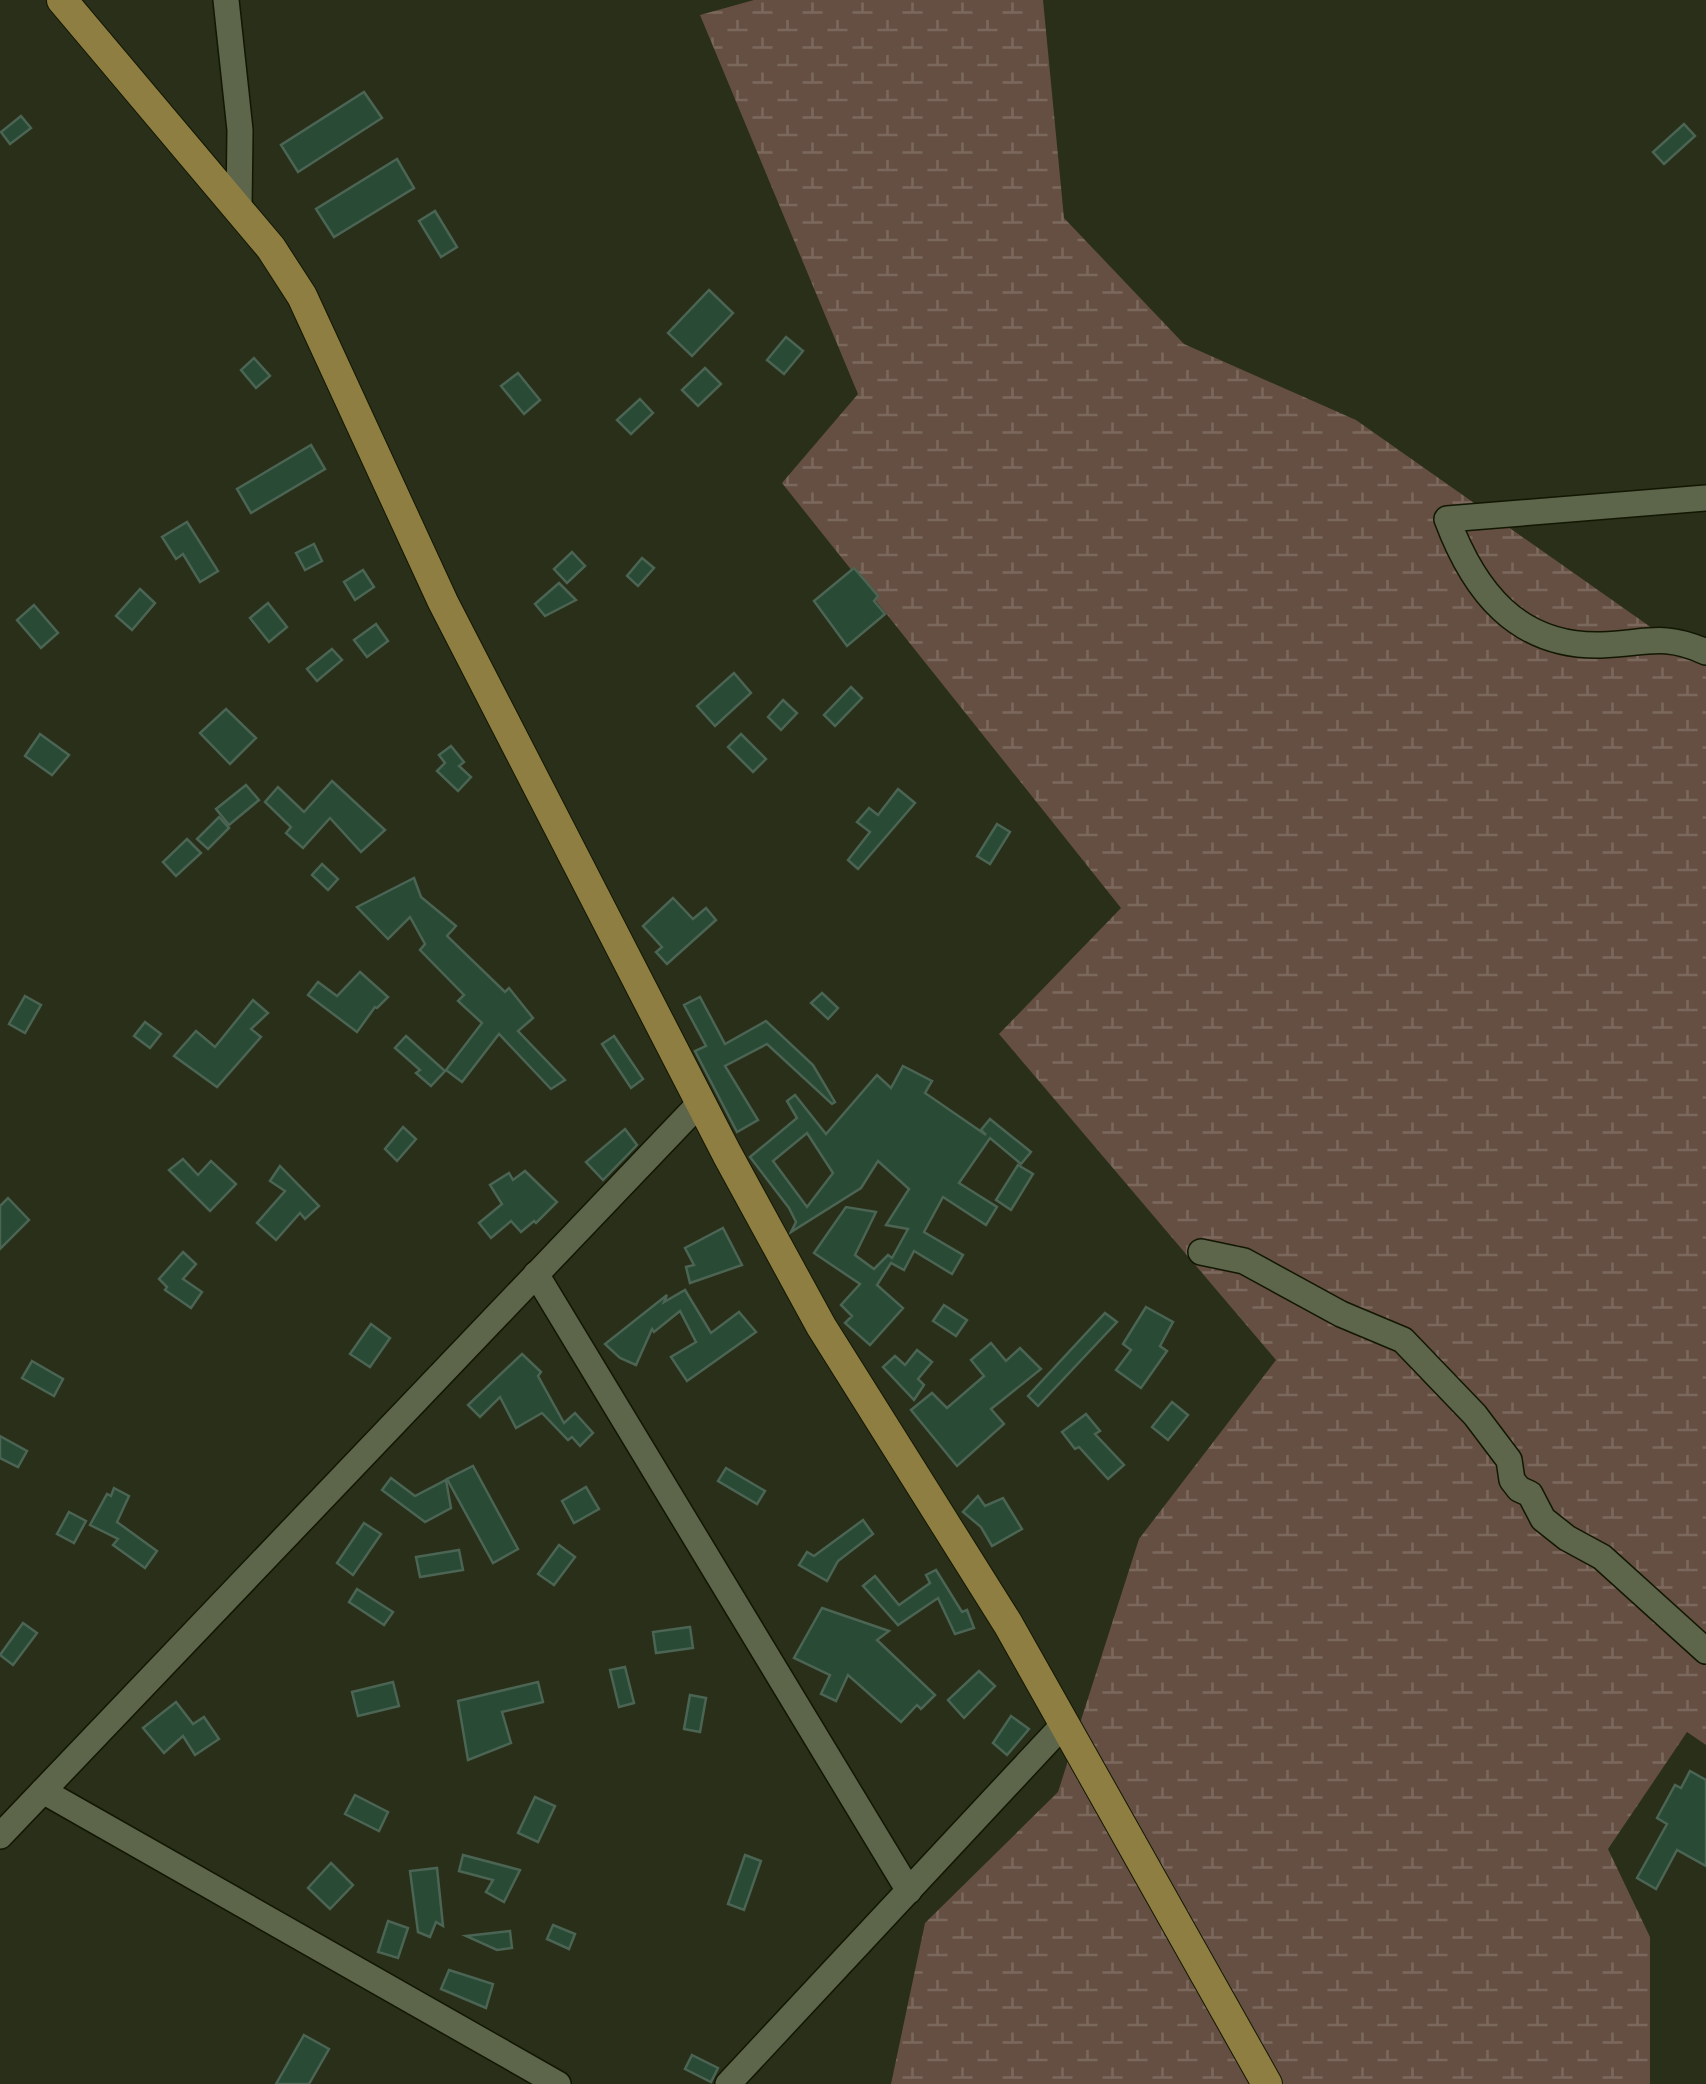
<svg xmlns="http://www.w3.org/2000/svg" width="1706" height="2084" viewBox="0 0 1706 2084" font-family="'Fira Sans',sans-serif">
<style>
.wetland{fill:url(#wetland-marsh)}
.building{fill:#294a35;stroke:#4b6453;stroke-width:2.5;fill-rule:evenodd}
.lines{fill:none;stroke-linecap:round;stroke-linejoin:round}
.minor-casing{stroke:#121702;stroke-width:28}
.major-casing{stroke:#121702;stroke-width:32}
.minor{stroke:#5d654b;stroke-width:25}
.major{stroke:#8f7e41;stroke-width:30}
</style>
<defs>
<pattern id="wetland-marsh" width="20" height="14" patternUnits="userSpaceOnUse" patternTransform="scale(2.5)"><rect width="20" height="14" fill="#654f42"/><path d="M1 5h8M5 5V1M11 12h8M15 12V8" fill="none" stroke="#7b685d"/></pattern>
</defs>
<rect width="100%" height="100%" fill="#292f18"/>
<polygon class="wetland" points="754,0 1043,0 1064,218 1184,344 1356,420 1706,666 1706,1745 1687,1732 1608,1849 1650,1937 1650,2084 891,2084 925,1923 1058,1792 1139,1539 1276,1360 999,1034 1121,908 782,483 858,394 700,15"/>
<g class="building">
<polygon points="364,92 382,118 298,172 281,145"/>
<polygon points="21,116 31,128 10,144 1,132"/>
<polygon points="1684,124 1695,136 1664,164 1653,152"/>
<polygon points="397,159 414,188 334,237 316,209"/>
<polygon points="435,211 457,247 441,257 419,221"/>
<polygon points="709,290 733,313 692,356 668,333"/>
<polygon points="786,337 803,351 784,374 767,360"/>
<polygon points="254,358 270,376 256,388 241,370"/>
<polygon points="705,368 721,384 698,406 682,390"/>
<polygon points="518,373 540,400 524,414 501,386"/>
<polygon points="640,399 653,413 631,434 617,420"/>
<polygon points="311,445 325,469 251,513 237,489"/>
<polygon points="187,522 218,571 200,582 183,554 176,559 162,537"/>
<polygon points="314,544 322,561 305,570 296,553"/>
<polygon points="572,552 585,566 567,583 554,569"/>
<polygon points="642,558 654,568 638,586 627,576"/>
<polygon points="854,568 878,596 874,601 885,614 847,646 814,601"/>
<polygon points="363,570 374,587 355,600 344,582"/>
<polygon points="559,583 576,600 545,616 535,604"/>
<polygon points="140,589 155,603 132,630 116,616"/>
<polygon points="268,603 287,627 269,642 250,618"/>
<polygon points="34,605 58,633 41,648 17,620"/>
<polygon points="376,624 388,641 367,657 354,640"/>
<polygon points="332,649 342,660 317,681 307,669"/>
<polygon points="734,673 751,693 715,726 697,706"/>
<polygon points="851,687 862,698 835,726 824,715"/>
<polygon points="783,700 797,713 781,730 768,717"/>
<polygon points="226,709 256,738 230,764 200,733"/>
<polygon points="40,734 69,755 52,775 25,756"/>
<polygon points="741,734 766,759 753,772 728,747"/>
<polygon points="451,746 464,762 459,766 471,777 458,791 437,771 445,763 439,755"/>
<polygon points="332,781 385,830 361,852 330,818 303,848 286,833 291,827 265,802 278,787 304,812"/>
<polygon points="246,785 259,800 229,825 216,809"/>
<polygon points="898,789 915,803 858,869 848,860 870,832 857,822 869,808 878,815"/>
<polygon points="219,817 229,828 208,849 197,839"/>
<polygon points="997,824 1010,832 990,864 977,856"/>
<polygon points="187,839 201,853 176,876 163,862"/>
<polygon points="322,864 338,879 328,890 312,875"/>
<polygon points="414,878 421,897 456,926 447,936 505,992 509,988 533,1018 518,1031 565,1080 551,1089 499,1034 462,1082 446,1070 482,1023 458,1001 464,995 420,950 425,944 410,917 388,939 357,907"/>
<polygon points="673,898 693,919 706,908 716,920 667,964 656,952 662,947 643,926"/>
<polygon points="360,972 388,997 377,1008 375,1007 357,1032 308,995 318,982 337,996"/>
<polygon points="822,993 838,1008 828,1019 811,1003"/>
<polygon points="25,996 41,1005 25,1033 9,1024"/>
<polygon points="700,997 725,1044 766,1021 813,1065 835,1102 832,1104 767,1044 725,1066 758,1120 737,1132 695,1051 706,1046 684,1005"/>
<polygon points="253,1000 268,1013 251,1029 261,1037 217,1087 174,1056 196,1031 215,1047"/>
<polygon points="145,1022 161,1034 150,1048 134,1036"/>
<polygon points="406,1036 445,1071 431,1086 416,1073 420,1070 395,1048"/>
<polygon points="614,1036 643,1079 631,1088 602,1044"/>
<path d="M903,1066L932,1081L925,1093L986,1135L981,1130L990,1119L1031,1152L1021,1164L990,1138L959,1183L997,1207L986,1225L943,1197L924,1232L963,1255L952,1274L914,1251L904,1270L891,1263L877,1285L903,1308L870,1345L845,1323L852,1316L841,1305L860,1284L814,1253L846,1207L876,1212L855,1255L874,1269L888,1255L892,1258L908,1229L886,1225L909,1189L878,1161L861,1188L791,1232L796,1222L789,1208L750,1157L797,1118L787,1101L795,1095L826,1134L877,1075L891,1088ZM807,1133L833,1173L807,1207L773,1161Z"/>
<polygon points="403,1127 416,1139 397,1161 385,1149"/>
<polygon points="625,1129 637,1145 603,1180 586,1162"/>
<polygon points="183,1159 198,1175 211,1161 236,1184 210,1211 169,1170"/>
<polygon points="1018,1165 1033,1174 1011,1210 996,1200"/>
<polygon points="280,1166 319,1206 305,1219 300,1213 276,1240 257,1223 285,1191 270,1181"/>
<polygon points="525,1171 557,1202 536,1223 534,1221 521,1232 511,1221 491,1238 479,1223 502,1204 490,1185 509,1173 513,1180"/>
<polygon points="8,1198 29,1220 0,1249 0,1206"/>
<polygon points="723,1228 742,1265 690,1283 686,1267 694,1265 685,1248"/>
<polygon points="183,1252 196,1264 183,1279 202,1292 191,1308 165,1290 167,1287 159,1279"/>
<polygon points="685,1290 711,1333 739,1312 756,1332 687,1381 671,1357 696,1342 680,1311 654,1332 652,1329 636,1365 620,1358 605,1344 667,1295 664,1302"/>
<polygon points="944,1305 967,1320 956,1336 933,1321"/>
<polygon points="1146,1307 1173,1322 1160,1346 1167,1351 1141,1388 1116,1370 1131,1350 1123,1344"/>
<polygon points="1105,1313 1117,1322 1038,1406 1028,1396"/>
<polygon points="371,1324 390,1338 370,1367 350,1354"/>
<polygon points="991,1343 1006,1361 1020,1348 1041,1369 991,1409 1004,1424 957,1466 911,1410 932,1393 947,1408 984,1376 971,1360"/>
<polygon points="917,1350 932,1362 918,1379 924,1385 914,1400 883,1367 895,1356 905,1365"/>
<polygon points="522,1354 541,1372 538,1376 564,1423 575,1413 593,1433 580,1446 572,1437 568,1440 542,1413 516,1428 500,1397 480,1417 468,1405"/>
<polygon points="32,1361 63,1379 54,1396 22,1378"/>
<polygon points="1172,1402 1188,1415 1168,1440 1152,1427"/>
<polygon points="1086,1414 1100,1431 1095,1434 1124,1465 1108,1479 1079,1447 1075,1449 1062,1432"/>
<polygon points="0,1436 27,1451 18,1467 0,1458"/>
<polygon points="473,1466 518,1549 493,1563 447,1479"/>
<polygon points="726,1468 765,1491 757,1504 718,1481"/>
<polygon points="391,1478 415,1496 446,1480 451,1508 425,1522 382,1490"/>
<polygon points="586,1487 599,1509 574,1523 562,1501"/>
<polygon points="114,1488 129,1496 117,1522 157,1551 145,1568 113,1545 118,1539 90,1525 107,1494 111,1496"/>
<polygon points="978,1496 985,1506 1003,1498 1022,1529 992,1546 981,1527 963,1512"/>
<polygon points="69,1512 86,1521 74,1543 57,1534"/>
<polygon points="863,1520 873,1534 838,1561 827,1581 799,1565 807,1552 814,1556"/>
<polygon points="364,1523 381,1534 353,1575 337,1563"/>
<polygon points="559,1545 575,1557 554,1585 538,1574"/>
<polygon points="459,1550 463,1570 420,1577 416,1557"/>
<polygon points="936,1570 962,1612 967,1610 974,1628 955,1634 938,1598 898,1625 863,1586 875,1576 899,1605 930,1583 926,1575"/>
<polygon points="357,1589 393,1612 384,1625 349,1602"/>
<polygon points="822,1608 889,1631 877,1640 935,1695 921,1709 917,1705 901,1722 848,1675 836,1701 821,1694 830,1675 794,1658"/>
<polygon points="23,1623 37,1633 13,1665 0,1655"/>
<polygon points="690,1627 693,1648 656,1653 653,1632"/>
<polygon points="625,1667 634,1703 619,1707 610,1670"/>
<polygon points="979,1671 995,1686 964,1718 948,1700"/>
<polygon points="393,1682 399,1706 358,1716 352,1692"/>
<polygon points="538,1682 543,1702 502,1712 511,1743 468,1760 458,1701"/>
<polygon points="690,1695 706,1698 700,1732 684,1729"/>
<polygon points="176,1702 193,1724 204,1717 219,1739 195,1755 183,1736 164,1753 143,1728"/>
<polygon points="1011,1716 1029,1729 1007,1755 993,1743"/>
<polygon points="1690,1771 1706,1780 1706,1866 1677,1850 1656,1889 1637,1878 1667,1824 1657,1818 1675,1785 1681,1788"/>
<polygon points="355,1795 388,1812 379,1831 345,1814"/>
<polygon points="535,1797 555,1806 538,1842 518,1833"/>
<polygon points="463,1855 520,1870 504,1902 486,1892 493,1880 459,1871"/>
<polygon points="745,1855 761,1861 744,1910 728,1904"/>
<polygon points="331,1863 353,1885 330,1909 308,1888"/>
<polygon points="437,1868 443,1926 436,1922 430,1937 418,1932 410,1871"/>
<polygon points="388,1921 408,1928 398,1958 378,1952"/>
<polygon points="553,1925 575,1934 569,1949 547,1939"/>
<polygon points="510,1931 512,1948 497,1950 466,1936"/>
<polygon points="449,1970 493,1984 486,2008 441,1989"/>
<polygon points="304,2035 329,2049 309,2084 276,2084"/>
<polygon points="692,2055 718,2068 711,2082 685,2069"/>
</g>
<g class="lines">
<defs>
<g id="minor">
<polyline points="226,0 240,130 239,209"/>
<path d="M1706,498L1447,519C1474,591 1517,647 1601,645C1645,644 1662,632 1706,652"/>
<polyline points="1201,1252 1244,1261 1341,1314 1403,1340 1475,1415 1509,1460 1512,1480 1519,1489 1530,1494 1543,1519 1567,1538 1602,1557 1706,1651"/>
<polyline points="536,1274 909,1891"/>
<polyline points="43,1791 558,2084"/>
<polyline points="0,1836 700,1103"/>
<polyline points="728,2084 1064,1724"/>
</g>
<polyline id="major" points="62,0 271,248 302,296 443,602 727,1154 821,1326 1008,1624 1267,2084"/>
</defs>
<use href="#minor" class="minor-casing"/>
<use href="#major" class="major-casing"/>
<use href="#minor" class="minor"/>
<use href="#major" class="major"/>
</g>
</svg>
